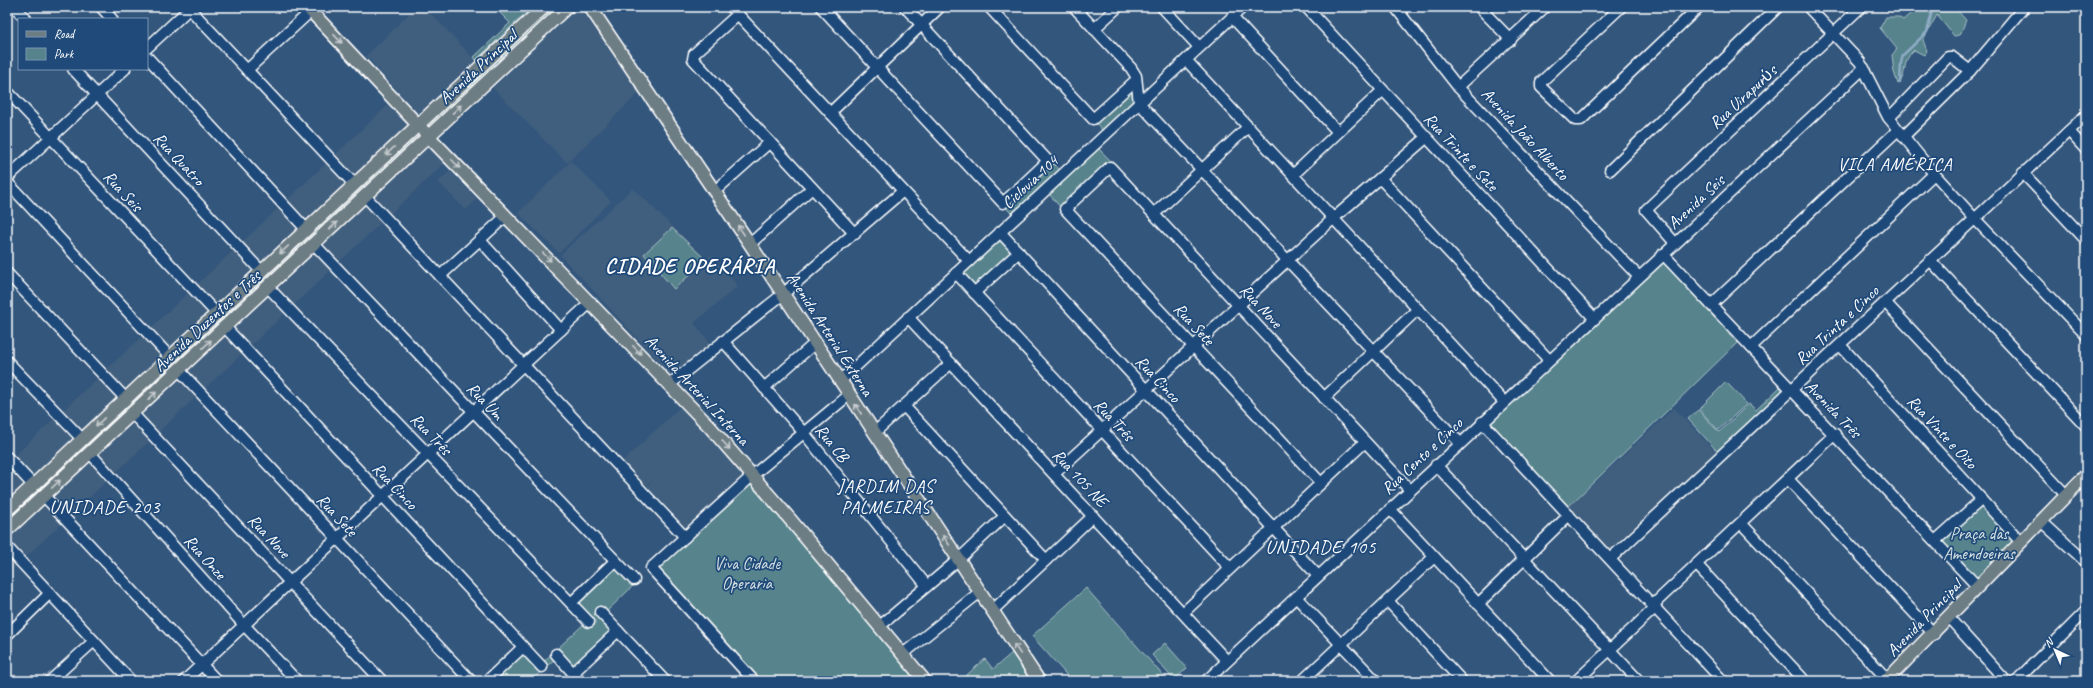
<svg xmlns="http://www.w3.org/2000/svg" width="2093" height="688" viewBox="0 0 2093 688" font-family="Caveat,sans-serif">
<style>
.built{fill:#415e7e}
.green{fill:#56838c;stroke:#aac1c6}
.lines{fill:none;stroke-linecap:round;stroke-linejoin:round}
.stream{stroke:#8facc6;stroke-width:2.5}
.minor-casing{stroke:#fff;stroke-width:13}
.major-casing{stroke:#fff;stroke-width:15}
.minor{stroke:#1f4a7a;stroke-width:10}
.major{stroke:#6d7d84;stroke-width:12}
.oneway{stroke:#c5cbce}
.labels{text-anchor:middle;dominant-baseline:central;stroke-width:3.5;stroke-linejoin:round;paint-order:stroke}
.street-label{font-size:17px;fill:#fff;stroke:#1f4a7a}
.park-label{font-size:17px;fill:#d5e0e2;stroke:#1f4a7a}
.neighbourhood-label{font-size:18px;letter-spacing:1px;fill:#fff;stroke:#1f4a7a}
.quarter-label{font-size:19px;letter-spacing:1px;fill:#fff;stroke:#1f4a7a}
.district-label{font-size:21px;font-weight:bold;letter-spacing:1px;fill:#fff;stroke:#1f4a7a}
</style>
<rect width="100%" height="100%" fill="#33567c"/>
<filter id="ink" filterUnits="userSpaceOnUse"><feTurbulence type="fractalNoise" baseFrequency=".025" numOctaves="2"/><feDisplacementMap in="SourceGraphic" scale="8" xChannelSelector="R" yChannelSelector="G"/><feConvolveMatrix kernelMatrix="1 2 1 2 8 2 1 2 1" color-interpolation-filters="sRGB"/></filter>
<g filter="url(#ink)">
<g class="built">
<polygon points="416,7 425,7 476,61 419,114 366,56"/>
<polygon points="535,7 575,7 434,136 452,156 7,575 7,463 389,104 410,126"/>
<polygon points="577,7 588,7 641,91 567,163 493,88"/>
<polygon points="571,161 611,201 559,253 518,213"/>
<polygon points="450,171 477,199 466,210 438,182"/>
<polygon points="633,188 706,259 711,255 738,286 694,323 711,344 671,374 560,255"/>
<polygon points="681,406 745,473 686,528 647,486 654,479 645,486 623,461"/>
<polygon points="1674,408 1717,453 1611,554 1568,508"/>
</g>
<g class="green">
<polygon points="494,7 528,7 530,9 476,60 474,57 510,23"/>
<polygon points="552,7 561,7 435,124 431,120"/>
<path d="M1918,7L1925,10L1928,7H1954L1966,20L1960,35L1954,36L1937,15L1923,40L1927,51L1924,55L1914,50C1901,61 1908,75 1898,84L1894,72L1892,55L1897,49L1880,28L1886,17H1898L1903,20Z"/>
<path d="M1133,88C1136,108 1117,119 1103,131L1095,122Z"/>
<polygon points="411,138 415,142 7,522 7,515"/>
<polygon points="1098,148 1112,162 1061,208 1049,194"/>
<polygon points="1053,163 1062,172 1014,216 1005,207"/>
<polygon points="672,228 706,260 674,289 644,254"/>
<polygon points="1002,238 1015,251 974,289 961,275"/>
<polygon points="1664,261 1737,343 1566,509 1490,424"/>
<polygon points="1726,382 1747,404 1718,430 1699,409"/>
<polygon points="1780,387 1783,391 1719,453 1688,419 1698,410 1719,432 1749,404 1756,410"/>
<polygon points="753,482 919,681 761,681 658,568"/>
<polygon points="1981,501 2020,542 1978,586 1937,541"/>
<polygon points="621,561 639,580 604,614 617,627 572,671 558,656 531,681 494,681 527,650 541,664 586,622 572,607"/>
<polygon points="1086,588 1166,679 1164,681 1072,681 1032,636"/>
<polygon points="1165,643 1187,668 1174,680 1152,655"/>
<polygon points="1012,653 1031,681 960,681 985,659 993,669"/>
</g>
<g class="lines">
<polyline class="stream" points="1900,83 1901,63 1903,55 1927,32 1933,7"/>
<defs>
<g id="minor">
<polyline points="15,7 26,19"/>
<polyline points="101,7 112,19"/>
<polyline points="188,7 354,184"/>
<polyline points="731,7 969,261"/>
<polyline points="821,7 1003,203 1048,161 905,7"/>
<polyline points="989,7 1093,119 1136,80"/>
<polyline points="1074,7 1131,68 1136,76 1139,103 1460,443"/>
<polyline points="1162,7 1199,47"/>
<polyline points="1306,7 1594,318"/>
<polyline points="1395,7 1458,87 1639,277"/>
<polyline points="1479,7 1511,40"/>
<polyline points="1621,7 1541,82 1541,87 1575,120 1581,120 1699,7"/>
<polyline points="1808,7 1860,62 1888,117 1930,169 1975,219 2086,335"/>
<polyline points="738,14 694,54 693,59 855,234"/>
<polyline points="1232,17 1338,132"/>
<polyline points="1094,29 1118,7"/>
<polyline points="147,48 190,8"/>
<polyline points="147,57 306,229"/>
<polyline points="1186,60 1504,402"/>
<polyline points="73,69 261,271"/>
<polyline points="247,70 311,11"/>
<polyline points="1458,87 1545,7"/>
<polyline points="7,91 216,313"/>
<polyline points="830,113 940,7"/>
<polyline points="1889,118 1948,57 1952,57 1970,71"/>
<polyline points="2069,131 2086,150"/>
<polyline points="1904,136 1970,71 2024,7"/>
<polyline points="1610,170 1778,7"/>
<polyline points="2023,173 2086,240"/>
<polyline points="1293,175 1382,91"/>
<polyline points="7,178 125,69"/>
<polyline points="1380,178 1549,360"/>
<polyline points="7,182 170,357"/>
<polyline points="715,191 770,142"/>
<polyline points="365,196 685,537"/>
<polyline points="1154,214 1248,127"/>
<polyline points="1000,232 1318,576"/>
<polyline points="480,240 561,330"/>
<polyline points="1675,243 1646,210 1861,7"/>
<polyline points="314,244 634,580"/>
<polyline points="750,244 812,188"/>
<polyline points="1663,254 1978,587"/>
<polyline points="1930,260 2086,426"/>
<polyline points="7,273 125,398"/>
<polyline points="956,273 1230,568"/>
<polyline points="440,276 506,216"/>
<polyline points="268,287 589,622"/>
<polyline points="974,293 1019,252"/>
<polyline points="1885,302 2066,495"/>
<polyline points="1711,305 1898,130"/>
<polyline points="908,317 1227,661"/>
<polyline points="225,327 542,667"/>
<polyline points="723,341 804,433 927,586"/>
<polyline points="1840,345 2021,542"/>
<polyline points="1751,347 1934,174"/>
<polyline points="7,361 82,439"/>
<polyline points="179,370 471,681"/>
<polyline points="840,381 1243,7"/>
<polyline points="670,384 783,294 903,191"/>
<polyline points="764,388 815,343"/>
<polyline points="1324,398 1418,309"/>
<polyline points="904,406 1046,560"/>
<polyline points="132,413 382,681"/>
<polyline points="1482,422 1723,681"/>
<polyline points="874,433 951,363"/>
<polyline points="90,453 244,625 297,681"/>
<polyline points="7,457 33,485"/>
<polyline points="1436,465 1639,681"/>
<polyline points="1054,474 1334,218 1426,138"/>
<polyline points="1788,479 1934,634"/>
<polyline points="1321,483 1065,209 1110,167 1410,490"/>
<polyline points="44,496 217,681"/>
<polyline points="1390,509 1550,681"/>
<polyline points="2041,521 2086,562"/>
<polyline points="1741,523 1888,680"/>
<polyline points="1935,541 1982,499"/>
<polyline points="7,547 131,681"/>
<polyline points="1610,559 2086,115"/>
<polyline points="1696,564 1805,681"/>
<polyline points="1296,597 1376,681"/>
<polyline points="1388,601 1462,681"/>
<polyline points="571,603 615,561"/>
<polyline points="1478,604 1569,515"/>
<polyline points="1653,605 1835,434"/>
<polyline points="992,611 1093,516"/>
<polyline points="600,612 665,681"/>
<polyline points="1183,613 1365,442"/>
<polyline points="1949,618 2006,681"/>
<polyline points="880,626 959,559 1005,516"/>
<polyline points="7,635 50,593"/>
<polyline points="556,654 580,681"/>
<polyline points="903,654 980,592"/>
<polyline points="573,673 618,631"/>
<polyline points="50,681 94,641"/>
<polyline points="184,681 591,302"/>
<polyline points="487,681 523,647"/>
<polyline points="754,681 651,568 753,475 849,395"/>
<polyline points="1206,681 1864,68"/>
<polyline points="1302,681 1434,557"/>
<polyline points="1576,681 1656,607"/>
<polyline points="2016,681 2086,611"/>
</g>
<g id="major">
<polyline points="307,7 434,142 710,427 789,518 925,681"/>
<polyline points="590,7 750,244 1039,681"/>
<polyline points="7,510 544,7"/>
<polyline points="7,530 567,7"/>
<polyline points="1886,681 2086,475"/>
</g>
</defs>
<use href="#minor" class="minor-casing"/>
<use href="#major" class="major-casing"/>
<use href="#minor" class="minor"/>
<use href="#major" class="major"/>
</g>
<defs><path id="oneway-shaft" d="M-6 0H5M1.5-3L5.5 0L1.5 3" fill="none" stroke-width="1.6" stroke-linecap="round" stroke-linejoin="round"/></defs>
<g class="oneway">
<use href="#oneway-shaft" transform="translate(338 39) rotate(47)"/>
<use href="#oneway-shaft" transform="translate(457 109) rotate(-43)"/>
<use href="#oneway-shaft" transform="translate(390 151) rotate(137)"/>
<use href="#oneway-shaft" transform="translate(456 164) rotate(46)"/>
<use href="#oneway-shaft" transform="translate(333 226) rotate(-43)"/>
<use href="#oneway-shaft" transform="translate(741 230) rotate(-124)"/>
<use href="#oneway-shaft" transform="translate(284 250) rotate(137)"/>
<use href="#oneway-shaft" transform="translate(547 257) rotate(45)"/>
<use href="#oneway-shaft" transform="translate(207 344) rotate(-43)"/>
<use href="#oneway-shaft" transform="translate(637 350) rotate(46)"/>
<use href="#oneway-shaft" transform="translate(152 396) rotate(-43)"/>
<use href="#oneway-shaft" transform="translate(858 409) rotate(-123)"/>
<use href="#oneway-shaft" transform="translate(100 422) rotate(137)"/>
<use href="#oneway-shaft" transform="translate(726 445) rotate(48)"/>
<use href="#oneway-shaft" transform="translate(56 484) rotate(-43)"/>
<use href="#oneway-shaft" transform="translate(946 540) rotate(-124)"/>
<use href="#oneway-shaft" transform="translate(1017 649) rotate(-124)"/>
</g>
</g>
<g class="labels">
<g class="street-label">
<text transform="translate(478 67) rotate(-43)">Avenida Principal</text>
<text transform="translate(1743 97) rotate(-43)">Rua Uirapurύs</text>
<text transform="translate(1525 134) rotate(47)">Avenida João Alberto</text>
<text transform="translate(1461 152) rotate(47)">Rua Trinte e Sete</text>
<text transform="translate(179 159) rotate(47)">Rua Quatro</text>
<text transform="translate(1030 182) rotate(-43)">Ciclovia 104</text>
<text transform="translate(123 191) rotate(47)">Rua Seis</text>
<text transform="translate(1696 202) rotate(-43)">Avenida Seis</text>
<text transform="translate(1261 306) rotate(47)">Rua Nove</text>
<text transform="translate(207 321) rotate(-43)">Avenida Duzentos e Três</text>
<text transform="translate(1194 324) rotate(47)">Rua Sete</text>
<text transform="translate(1837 325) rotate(-43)">Rua Trinta e Cinco</text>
<text transform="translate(830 334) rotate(57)">Avenida Arterial Externa</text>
<text transform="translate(1158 379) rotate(47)">Rua Cinco</text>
<text transform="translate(697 390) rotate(47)">Avenida Arterial Interna</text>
<text transform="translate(485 401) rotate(46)">Rua Um</text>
<text transform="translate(1833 409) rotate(46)">Avenida Três</text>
<text transform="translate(1114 420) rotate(47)">Rua Três</text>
<text transform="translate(1942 432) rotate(47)">Rua Vinte e Oito</text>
<text transform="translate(431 434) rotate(46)">Rua Três</text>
<text transform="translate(832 443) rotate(51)">Rua CB</text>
<text transform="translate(1422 456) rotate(-43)">Rua Cento e Cinco</text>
<text transform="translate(1080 478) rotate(47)">Rua 105 NE</text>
<text transform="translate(395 486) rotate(47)">Rua Cinco</text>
<text transform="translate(337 515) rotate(47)">Rua Sete</text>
<text transform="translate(269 536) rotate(47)">Rua Nove</text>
<text transform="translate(205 557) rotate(48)">Rua Onze</text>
<text transform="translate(1924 618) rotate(-46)">Avenida Principal</text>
</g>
<g class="park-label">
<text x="1979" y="533">Praça das<tspan x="1979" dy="20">Amendoeiras</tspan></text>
<text x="747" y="563">Viva Cidade<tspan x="747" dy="20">Operaria</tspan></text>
</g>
<g class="neighbourhood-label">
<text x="1895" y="164">VILA AMÉRICA</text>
<text x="886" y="486">JARDIM DAS<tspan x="886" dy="21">PALMEIRAS</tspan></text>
</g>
<g class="quarter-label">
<text x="105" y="507">UNIDADE 203</text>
<text x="1321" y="547">UNIDADE 105</text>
</g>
<g class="district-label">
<text x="690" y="266">CIDADE OPERÁRIA</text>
</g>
</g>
<rect width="2093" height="688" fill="none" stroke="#1f4a7a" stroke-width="24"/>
<rect x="12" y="12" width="2069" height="664" fill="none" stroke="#fff" stroke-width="1.5" filter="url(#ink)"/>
<rect x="18" y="18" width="130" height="52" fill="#1f4a7a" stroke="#7992af"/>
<rect x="26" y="31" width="20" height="6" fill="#6d7d84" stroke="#7992af"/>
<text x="54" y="38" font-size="12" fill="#ffffff">Road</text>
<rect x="26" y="48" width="20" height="12" fill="#56838c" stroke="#7992af"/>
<text x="54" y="58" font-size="12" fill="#ffffff">Park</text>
<g transform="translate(2055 650) rotate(316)" stroke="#1f4a7a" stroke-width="3" paint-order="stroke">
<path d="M0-3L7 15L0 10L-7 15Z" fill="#ffffff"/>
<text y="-6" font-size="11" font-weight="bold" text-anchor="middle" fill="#ffffff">N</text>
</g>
</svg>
